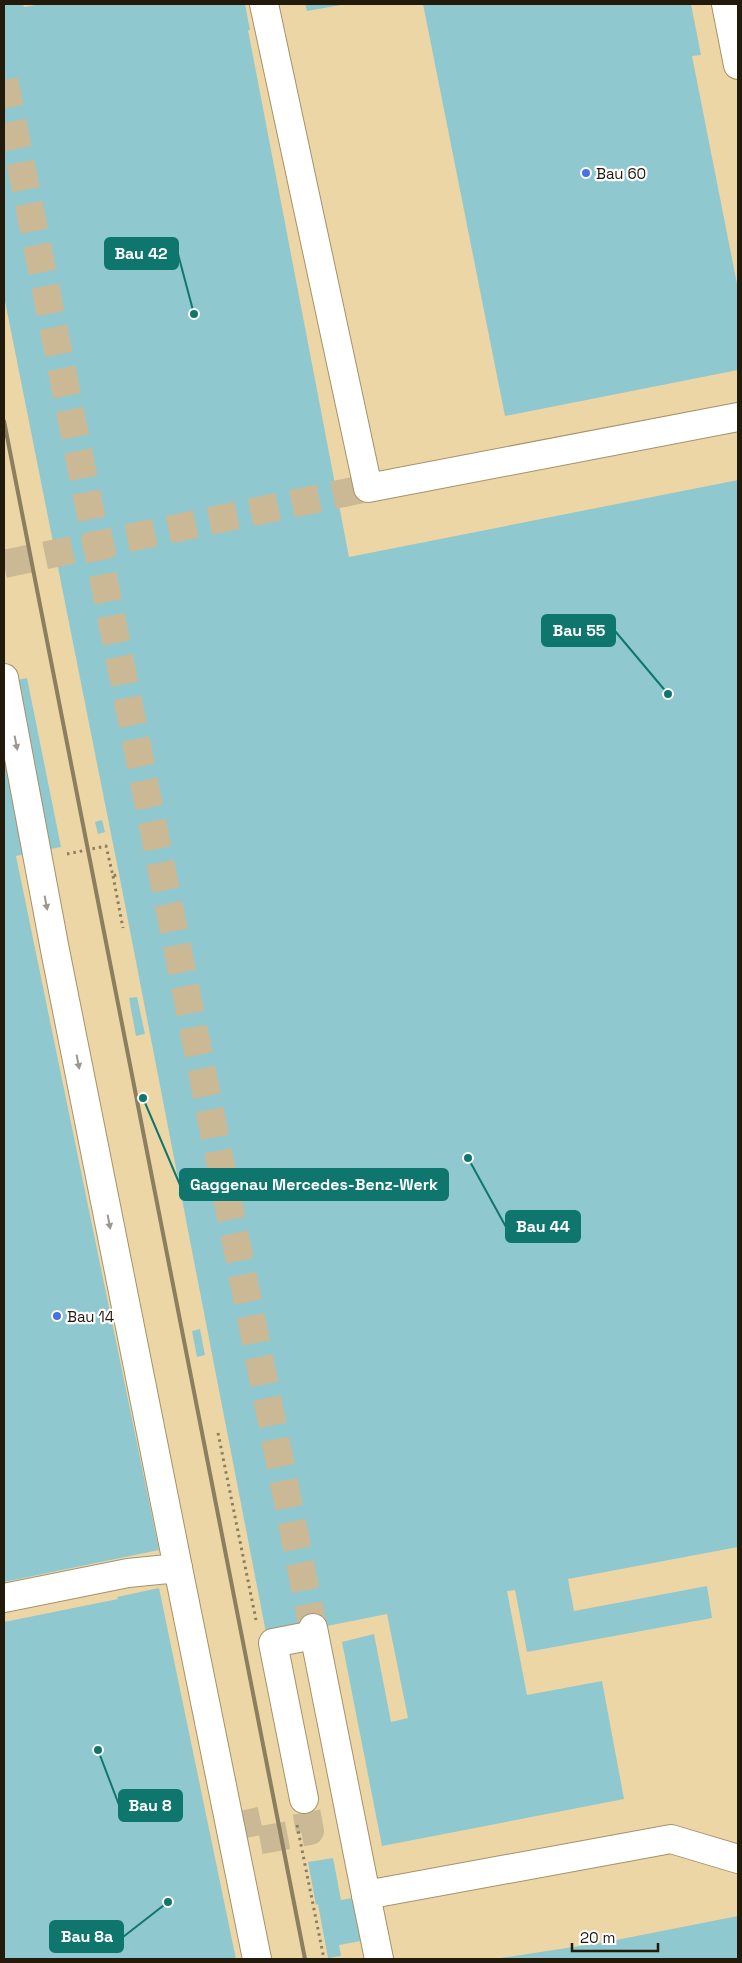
<svg xmlns="http://www.w3.org/2000/svg" width="742" height="1963" viewBox="0 0 742 1963" font-family="'Space Grotesk',sans-serif">
<style>
.built{fill:#edd6a5}
.building{fill:#90c8cf}
.lines{fill:none;stroke-linecap:round;stroke-linejoin:round}
.minor-tunnel{stroke:#cbb995;stroke-width:28;stroke-dasharray:28 14;stroke-linecap:butt}
.minor-casing{stroke:#a5926b;stroke-width:30}
.path{stroke:#8b7d60;stroke-width:3;stroke-dasharray:2.5 4;stroke-linecap:butt}
.minor{stroke:#fff;stroke-width:28}
.rail{stroke:#8b7e61;stroke-width:4}
.oneway{fill:#9c9891}
.poi-dot{fill:#4772e5;stroke:#fff;stroke-width:2}
.labels{text-anchor:middle;dominant-baseline:central;stroke-width:4.5;stroke-linejoin:round;paint-order:stroke}
.poi-label{font-size:15px;fill:#221b0b;stroke:#fff;text-anchor:start}
.leader{fill:none;stroke:#0f766e;stroke-width:2}
.callout-dot{fill:#0f766e;stroke:#fff;stroke-width:2}
.callout{fill:#0f766e;stroke:#0f766e;stroke-width:2}
.callout-label{font-size:16px;text-anchor:middle;font-weight:bold;fill:#fff}
</style>
<rect width="100%" height="100%" fill="#f5e1b7"/>
<rect class="built" x="4" y="4" width="734" height="1955"/>
<g class="building">
<polygon points="4,4 23,4 24,7 41,4 245,4 250,30 248,30 349,557 738,480 738,1547 568,1579 574,1611 707,1586 712,1618 527,1652 515,1590 507,1591 527,1695 602,1681 624,1799 382,1846 342,1642 374,1634 391,1722 408,1718 387,1614 267,1638 119,874 4,296"/>
<polygon points="305,4 341,4 341,5 307,11"/>
<polygon points="423,4 691,4 701,55 692,56 738,289 738,370 505,416"/>
<polygon points="27,678 61,847 16,856 159,1550 4,1582 4,683"/>
<polygon points="102,820 105,832 98,834 95,822"/>
<polygon points="137,997 145,1034 136,1036 129,998"/>
<polygon points="200,1329 205,1355 197,1357 192,1331"/>
<polygon points="159,1588 236,1959 4,1959 4,1622 118,1599 117,1597"/>
<polygon points="333,1858 341,1900 353,1898 361,1941 339,1945 341,1956 328,1958 318,1904 316,1905 308,1862"/>
<polygon points="738,1916 738,1959 494,1959 606,1942"/>
</g>
<g class="lines">
<g class="minor-tunnel">
<polyline points="4,80 313,1628"/>
<polyline points="4,564 368,488"/>
<polyline points="244,1810 251,1842 310,1831 304,1799"/>
</g>
<defs>
<g id="minor">
<polyline points="264,4 368,488 738,417"/>
<polyline points="726,4 738,65"/>
<polyline points="4,678 55,950 178,1568"/>
<polyline points="4,1598 128,1573 178,1568 257,1959"/>
<polyline points="313,1628 366,1895 671,1839 738,1859"/>
<polyline points="304,1799 273,1643 314,1635"/>
<polyline points="366,1895 379,1959"/>
</g>
</defs>
<use href="#minor" class="minor-casing"/>
<g class="path">
<polyline points="67,854 106,846 113,876 119,874"/>
<polyline points="113,876 123,928"/>
<polyline points="218,1433 256,1620"/>
<polyline points="297,1825 324,1959"/>
</g>
<use href="#minor" class="minor"/>
<polyline class="rail" points="4,421 305,1959"/>
</g>
<defs><path id="oneway-solid" d="M-6-.8H1V-3.2L6.5 0L1 3.2V.8H-6Z" transform="scale(1.25)"/></defs>
<g class="oneway">
<use href="#oneway-solid" transform="translate(16 743) rotate(79)"/>
<use href="#oneway-solid" transform="translate(46 903) rotate(79)"/>
<use href="#oneway-solid" transform="translate(78 1062) rotate(79)"/>
<use href="#oneway-solid" transform="translate(109 1222) rotate(79)"/>
</g>
<g class="poi-dot">
<circle cx="586" cy="173" r="5"/>
<circle cx="57" cy="1316" r="5"/>
</g>
<g class="labels">
<g class="poi-label">
<text x="596" y="173">Bau 60</text>
<text x="67" y="1316">Bau 14</text>
</g>
</g>
<path class="leader" d="M194 314L178 254M668 694L615 631M143 1098L180 1185M468 1158L506 1227M98 1750L119 1805M168 1902L123 1937"/>
<g class="callout-dot">
<circle cx="194" cy="314" r="5"/>
<circle cx="668" cy="694" r="5"/>
<circle cx="143" cy="1098" r="5"/>
<circle cx="468" cy="1158" r="5"/>
<circle cx="98" cy="1750" r="5"/>
<circle cx="168" cy="1902" r="5"/>
</g>
<g class="callout">
<rect x="105" y="238" width="73" height="31" rx="5"/>
<rect x="542" y="615" width="73" height="31" rx="5"/>
<rect x="180" y="1169" width="268" height="31" rx="5"/>
<rect x="506" y="1211" width="74" height="31" rx="5"/>
<rect x="119" y="1790" width="63" height="31" rx="5"/>
<rect x="50" y="1921" width="73" height="31" rx="5"/>
</g>
<g class="callout-label">
<text x="141" y="259">Bau 42</text>
<text x="579" y="636">Bau 55</text>
<text x="314" y="1190">Gaggenau Mercedes-Benz-Werk</text>
<text x="543" y="1232">Bau 44</text>
<text x="150" y="1811">Bau 8</text>
<text x="87" y="1942">Bau 8a</text>
</g>
<rect width="742" height="1963" fill="none" stroke="#221b0b" stroke-width="10"/>
<path d="M572 1943v8h86v-8" fill="none" stroke="#221b0b" stroke-width="2.5"/>
<text x="580" y="1943" font-size="15" fill="#221b0b" stroke="#ffffff" stroke-width="4" paint-order="stroke">20 m</text>
</svg>
